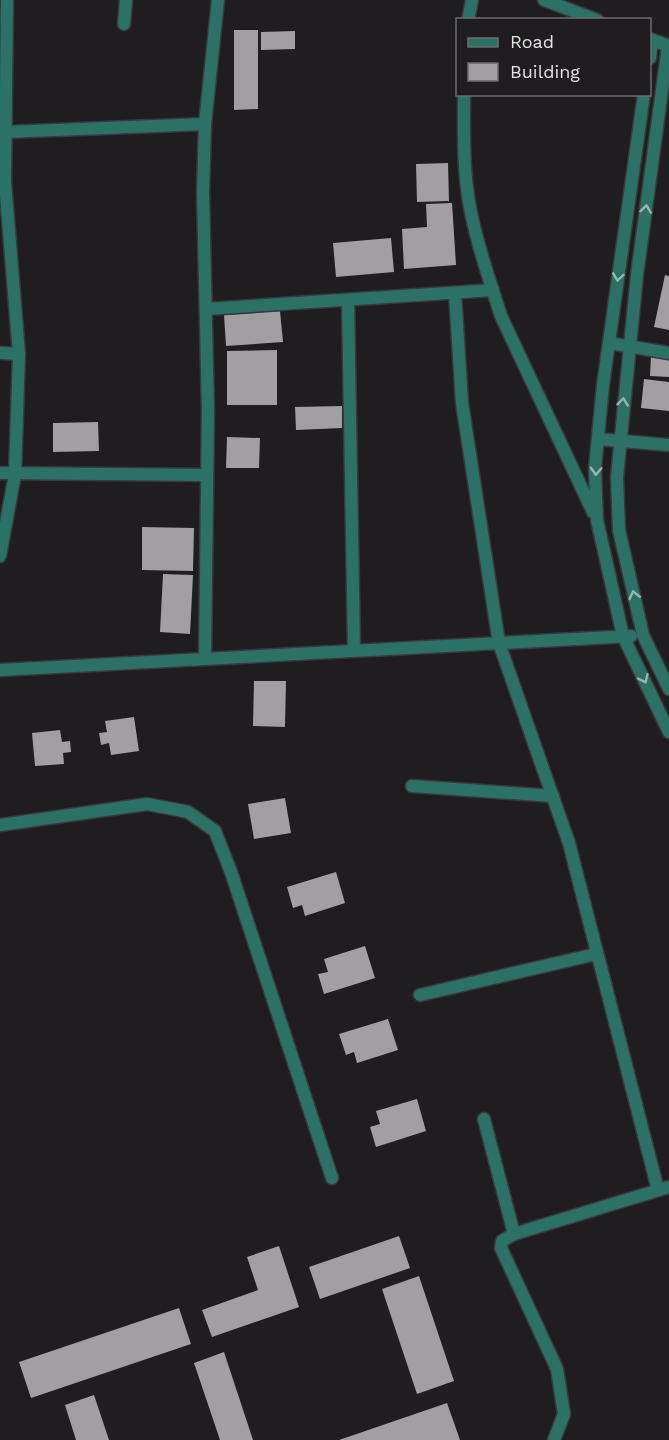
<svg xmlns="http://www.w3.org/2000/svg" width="669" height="1440" viewBox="0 0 669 1440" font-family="'Work Sans',sans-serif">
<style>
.building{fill:#a19fa1}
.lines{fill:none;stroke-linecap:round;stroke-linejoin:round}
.street-casing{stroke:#3a393a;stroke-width:15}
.street{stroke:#2c7166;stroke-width:12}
.oneway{stroke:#9ab5b1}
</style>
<rect width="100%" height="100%" fill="#1f1d1f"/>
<g class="building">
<polygon points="234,30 258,30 258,109 234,110"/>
<polygon points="295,31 295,49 261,50 261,32"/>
<polygon points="448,163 449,201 417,202 416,164"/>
<polygon points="452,203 456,265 404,269 402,229 427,227 426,204"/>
<polygon points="391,238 394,272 336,277 333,243"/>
<polygon points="665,275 669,276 669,330 654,327"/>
<polygon points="280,311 283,342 226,346 224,315"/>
<polygon points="277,350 277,405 227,405 227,351"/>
<polygon points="651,355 669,356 669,377 650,376"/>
<polygon points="644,379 669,382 669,411 641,408"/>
<polygon points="342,406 342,428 296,430 295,407"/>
<polygon points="98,422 99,451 53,452 53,423"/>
<polygon points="227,437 260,438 259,468 226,468"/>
<polygon points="142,527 194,528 193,571 142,570"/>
<polygon points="163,574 193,575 190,634 160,632"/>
<polygon points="254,681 286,681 285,727 253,726"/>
<polygon points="134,717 139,751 111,755 109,743 101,745 99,733 107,732 105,721"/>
<polygon points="60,730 62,742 70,741 71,752 63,753 64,764 35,766 32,733"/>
<polygon points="285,798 291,833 254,839 248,804"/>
<polygon points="336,872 345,903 305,916 302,905 293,908 287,887"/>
<polygon points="365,946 375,978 324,994 318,974 328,972 324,959"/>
<polygon points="388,1019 398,1050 357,1063 354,1052 346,1055 339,1034"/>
<polygon points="417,1099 426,1131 376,1147 370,1127 380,1124 376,1111"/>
<polygon points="399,1236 410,1268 320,1299 309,1267"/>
<polygon points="279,1246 299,1307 212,1337 202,1310 258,1290 247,1257"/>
<polygon points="419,1276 454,1381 417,1394 382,1289"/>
<polygon points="179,1308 191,1344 31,1398 19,1362"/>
<polygon points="224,1352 253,1440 220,1440 194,1363"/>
<polygon points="94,1395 109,1440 76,1440 65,1405"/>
<polygon points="447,1403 460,1440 339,1440"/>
</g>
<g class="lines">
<defs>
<g id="street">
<polyline points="544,0 597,20"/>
<polyline points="468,20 472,0"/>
<polyline points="124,24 126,0"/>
<polyline points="650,39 669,46"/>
<polyline points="668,46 637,275 617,477 619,530 643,635 669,689"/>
<polyline points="650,58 652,40"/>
<path d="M464,94C464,128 463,162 468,196C474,236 489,278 501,316L593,512"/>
<polyline points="644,94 603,385 595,468 596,498 597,520 623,636 669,732"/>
<polyline points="5,132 205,124"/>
<polyline points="455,293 462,403 499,643 569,843 658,1190"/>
<polyline points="348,300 354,651"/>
<polyline points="206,309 493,290"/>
<polyline points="609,343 669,353"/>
<polyline points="0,353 19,354"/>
<polyline points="598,439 669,445"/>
<polyline points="0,473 207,475"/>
<polyline points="0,556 15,474 19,354 5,182 7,0"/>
<polyline points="205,659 208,411 203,193 205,124 218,0"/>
<polyline points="0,670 631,636"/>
<polyline points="412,786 553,796"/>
<polyline points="0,825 147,804 168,808 188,812 215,831 231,872 332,1178"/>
<polyline points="420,995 596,954"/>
<polyline points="484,1119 514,1234"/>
<polyline points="554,1440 564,1414 557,1369 501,1248 502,1241 514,1234 669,1187"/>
</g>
</defs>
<use href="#street" class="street-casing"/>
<use href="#street" class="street"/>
</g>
<defs><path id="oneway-chevron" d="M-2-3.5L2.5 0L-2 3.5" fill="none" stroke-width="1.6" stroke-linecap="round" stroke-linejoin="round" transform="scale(1.5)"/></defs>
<g class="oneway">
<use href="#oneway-chevron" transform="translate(646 209) rotate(-82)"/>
<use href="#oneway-chevron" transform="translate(618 277) rotate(98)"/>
<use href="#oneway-chevron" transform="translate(623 402) rotate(-84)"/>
<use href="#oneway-chevron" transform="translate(596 471) rotate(92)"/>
<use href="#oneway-chevron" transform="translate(634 595) rotate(-103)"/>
<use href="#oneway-chevron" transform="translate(644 679) rotate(65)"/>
</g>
<rect x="456" y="18" width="195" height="78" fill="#1f1d1f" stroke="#6d6c6d" stroke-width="1.5"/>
<rect x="468" y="38" width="30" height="9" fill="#2c7166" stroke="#6d6c6d" stroke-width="1.5"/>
<text x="510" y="48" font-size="18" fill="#e3e2e3">Road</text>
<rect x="468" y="63" width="30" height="18" fill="#a19fa1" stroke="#6d6c6d" stroke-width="1.5"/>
<text x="510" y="78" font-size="18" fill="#e3e2e3">Building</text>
</svg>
